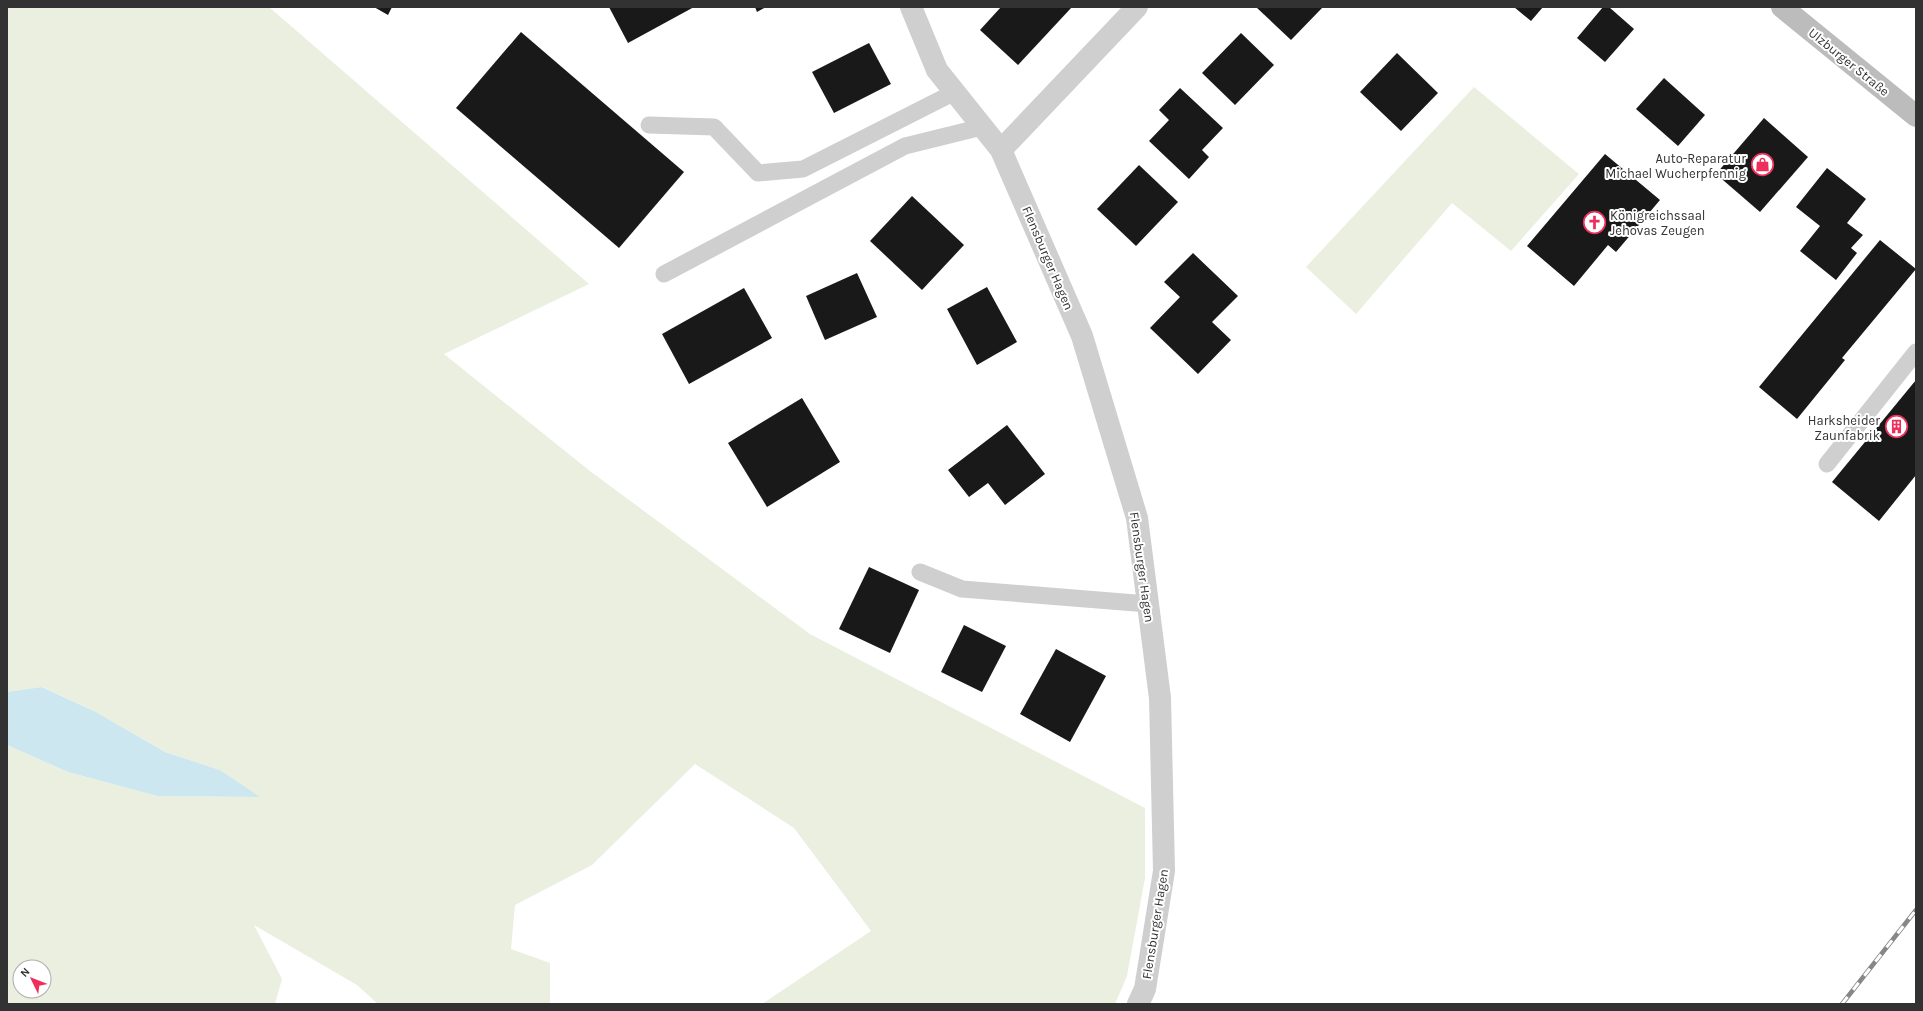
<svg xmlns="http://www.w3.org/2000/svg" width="1923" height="1011" viewBox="0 0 1923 1011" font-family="Karla,sans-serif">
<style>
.green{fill:#eaefe0;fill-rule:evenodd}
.water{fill:#cce7ef}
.building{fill:#191919}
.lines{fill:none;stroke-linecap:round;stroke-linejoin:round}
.service{stroke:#cfcfcf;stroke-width:17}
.minor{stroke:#cfcfcf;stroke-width:22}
.secondary{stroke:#bcbcbc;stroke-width:22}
.rail-casing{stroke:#878787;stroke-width:4.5}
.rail{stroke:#fff;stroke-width:3;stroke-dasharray:9;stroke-linecap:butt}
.labels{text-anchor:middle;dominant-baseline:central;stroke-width:4;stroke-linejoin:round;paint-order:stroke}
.street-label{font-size:13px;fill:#323232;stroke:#fff}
.poi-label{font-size:13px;fill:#323232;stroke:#fff;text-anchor:end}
</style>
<rect width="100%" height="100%" fill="#fff"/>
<g class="green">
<path d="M7,7H269L589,284L444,354L590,471L810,634L1145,808V878L1127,976L1115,1004H762L871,931L794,828L695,764L592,865L515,905L511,949L550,963V1004H378L357,985L254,925L282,979L275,1004H7V745L68,772L157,796L259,797L220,770L165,752L96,712L43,687L7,692ZM20,967H44V991H20Z"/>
<polygon points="1474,87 1579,174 1511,251 1452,203 1356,314 1306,267"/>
</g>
<polygon class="water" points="42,687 96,712 165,752 220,770 260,797 157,796 68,772 7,745 7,692"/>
<g class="building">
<polygon points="374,7 392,7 388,15"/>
<polygon points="609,7 694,7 628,43"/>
<polygon points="755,7 766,7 757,12"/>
<polygon points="1001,7 1072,7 1018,65 980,30"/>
<polygon points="1256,7 1323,7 1291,40"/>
<polygon points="1514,7 1543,7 1531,21"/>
<polygon points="1603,7 1609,7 1634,29 1605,62 1577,38"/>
<polygon points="521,32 684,172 619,248 456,108"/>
<polygon points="1241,33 1274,65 1235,105 1202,73"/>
<polygon points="869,43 891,84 834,113 812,72"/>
<polygon points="1397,53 1438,93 1401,131 1360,92"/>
<polygon points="1664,78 1705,115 1678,146 1636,109"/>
<polygon points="1180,88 1223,128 1202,150 1209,157 1189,179 1149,141 1169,120 1159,110"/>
<polygon points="1764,118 1808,157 1760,212 1716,174"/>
<polygon points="1605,154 1660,200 1616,252 1608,245 1574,286 1527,246"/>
<polygon points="1139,165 1178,202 1136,246 1097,209"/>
<polygon points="1827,168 1866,199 1847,223 1863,235 1851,248 1857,253 1836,280 1800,251 1820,226 1796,207"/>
<polygon points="912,196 964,245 922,290 870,241"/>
<polygon points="1880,240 1916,269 1842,358 1845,360 1797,419 1759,387"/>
<polygon points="1193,253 1238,296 1212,322 1231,340 1198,374 1150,328 1180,297 1164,282"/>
<polygon points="857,273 877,317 825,340 806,296"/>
<polygon points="987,287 1017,342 977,365 947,309"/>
<polygon points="744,288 772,338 689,384 662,334"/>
<polygon points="1916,380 1916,475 1879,521 1832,482"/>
<polygon points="802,398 840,462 767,507 728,443"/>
<polygon points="1007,425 1045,474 1005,505 988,483 969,497 948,470"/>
<polygon points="869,567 919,590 890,653 839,629"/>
<polygon points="964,625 1006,646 982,692 941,672"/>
<polygon points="1056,649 1106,676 1070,742 1020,714"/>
</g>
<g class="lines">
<g class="service">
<polyline points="649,125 714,127 758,173 803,169 955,92"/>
<polyline points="664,274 905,146 982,127"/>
<polyline points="1827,464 1916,352"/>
<polyline points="920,572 962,589 1148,604"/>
</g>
<g class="minor">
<polyline points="911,7 937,70 1001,150 1082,336 1137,518 1160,698 1164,871 1145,989 1138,1004"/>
<polyline points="1001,150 1137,7"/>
</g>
<polyline class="secondary" points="1782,7 1916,116"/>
<defs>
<polyline id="rail" points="1842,1004 1916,910"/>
</defs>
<use href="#rail" class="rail-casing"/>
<use href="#rail" class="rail"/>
</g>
<defs>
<symbol id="shop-ring" viewBox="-11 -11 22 22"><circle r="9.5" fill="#fff" stroke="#ee2f5c" stroke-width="1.5"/><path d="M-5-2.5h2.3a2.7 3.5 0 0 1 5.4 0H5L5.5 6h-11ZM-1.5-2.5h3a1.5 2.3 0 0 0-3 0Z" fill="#ee2f5c"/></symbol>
<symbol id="church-ring" viewBox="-11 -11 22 22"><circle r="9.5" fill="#fff" stroke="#ee2f5c" stroke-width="1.5"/><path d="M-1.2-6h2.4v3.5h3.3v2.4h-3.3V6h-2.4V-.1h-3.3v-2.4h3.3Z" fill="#ee2f5c"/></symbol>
<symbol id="building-ring" viewBox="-11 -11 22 22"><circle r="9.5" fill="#fff" stroke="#ee2f5c" stroke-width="1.5"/><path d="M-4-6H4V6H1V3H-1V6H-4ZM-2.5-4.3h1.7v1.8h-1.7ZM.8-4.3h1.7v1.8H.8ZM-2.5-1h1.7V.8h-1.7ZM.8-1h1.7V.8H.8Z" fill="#ee2f5c"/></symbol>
</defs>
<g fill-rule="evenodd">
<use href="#shop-ring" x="1750" y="152" width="25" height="25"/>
<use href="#church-ring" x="1582" y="210" width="25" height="25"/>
<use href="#building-ring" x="1884" y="414" width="25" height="25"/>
</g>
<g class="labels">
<g class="street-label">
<text transform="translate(1849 62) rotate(39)">Ulzburger Straße</text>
<text transform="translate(1048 258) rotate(67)">Flensburger Hagen</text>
<text transform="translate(1142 567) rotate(82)">Flensburger Hagen</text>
<text transform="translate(1155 924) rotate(-81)">Flensburger Hagen</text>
</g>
<g class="poi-label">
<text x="1746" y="158">Auto-Reparatur<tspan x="1746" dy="15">Michael Wucherpfennig</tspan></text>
<text x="1610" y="215" text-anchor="start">Königreichssaal<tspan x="1610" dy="15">Jehovas Zeugen</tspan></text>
<text x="1880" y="420">Harksheider<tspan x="1880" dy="15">Zaunfabrik</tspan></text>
</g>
</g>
<rect width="1923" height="1011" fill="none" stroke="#323232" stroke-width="16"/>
<g transform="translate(32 979) rotate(313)"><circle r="19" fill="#ffffff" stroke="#adadad"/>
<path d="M0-3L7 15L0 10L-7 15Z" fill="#ee2f5c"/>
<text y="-6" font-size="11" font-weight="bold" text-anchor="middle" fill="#323232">N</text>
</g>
</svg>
